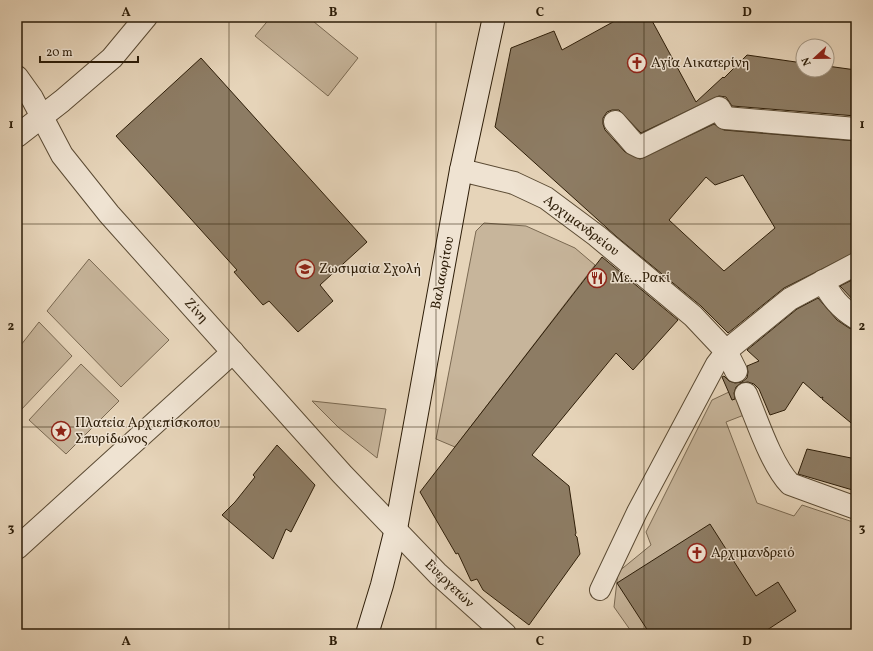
<svg xmlns="http://www.w3.org/2000/svg" width="873" height="651" viewBox="0 0 873 651" font-family="Vollkorn,serif">
<style>
.green{fill:#c7b59b;stroke:#7a6952}
.building{fill:#8d7c64;stroke:#2d1d08;fill-rule:evenodd}
.lines{fill:none;stroke-linecap:round;stroke-linejoin:round}
.lane-casing{stroke:#5b4b34;stroke-width:22}
.street-casing{stroke:#5b4b34;stroke-width:24}
.secondary-casing{stroke:#2d1d08;stroke-width:24}
.lane{stroke:#efe3d2;stroke-width:20}
.street{stroke:#efe3d2;stroke-width:22}
.secondary{stroke:#efe3d2;stroke-width:22}
.grid{fill:none;stroke:#2d1d08;stroke-width:1;stroke-opacity:0.55}
.labels{text-anchor:middle;dominant-baseline:central;stroke-width:3;stroke-linejoin:round;paint-order:stroke}
.poi-label{font-size:14px;fill:#2d1d08;stroke:#efe3d2;text-anchor:start}
.street-label{font-size:14px;fill:#2d1d08;stroke:#efe3d2}
.neatline{fill:none;stroke:#2d1d08;stroke-width:1.5}
.grid-label{font-size:13px;text-anchor:middle;font-weight:bold;fill:#2d1d08}
</style>
<rect width="100%" height="100%" fill="#e6d4b9"/>
<filter id="stains"><feTurbulence type="fractalNoise" baseFrequency=".005" numOctaves="4"/><feColorMatrix values="0 0 0 0 .2 0 0 0 0 .09 0 0 0 0 .02 0 0 0 .5 -.17"/></filter>
<radialGradient id="worn" r=".72"><stop offset=".6" stop-color="#630" stop-opacity="0"/><stop offset="1" stop-color="#630" stop-opacity=".3"/></radialGradient>
<g class="green">
<polygon points="271,17 308,17 358,58 328,96 255,36"/>
<polygon points="484,223 526,226 575,248 595,265 455,447 436,439 476,231"/>
<polygon points="89,259 169,340 121,387 47,311"/>
<polygon points="39,322 72,356 20,411 17,408 17,350"/>
<polygon points="81,364 119,401 66,454 29,420"/>
<polygon points="729,392 732,400 737,398 744,415 726,422 757,503 794,516 802,505 856,523 856,634 633,634 614,607 618,572 651,545 646,532 712,400"/>
<polygon points="312,401 386,409 377,458 338,427"/>
</g>
<g class="building">
<path d="M622,17H650L696,102L723,77L724,78L747,55L803,63V70H827V66L856,70V116L732,106L726,97L719,96L641,133L619,110H612L607,112L603,118V124L605,130L625,152L640,159L714,124L724,130L856,141V252L784,288L728,333L701,306L617,237L495,127L511,48L554,31L562,50ZM743,175L775,228L724,271L669,220L706,177L715,185Z"/>
<polygon points="201,58 367,242 320,285 333,301 298,332 269,301 263,305 234,272 237,270 116,136"/>
<polygon points="602,257 678,320 633,370 616,353 532,455 569,486 576,533 575,535 577,537 580,554 529,625 483,590 477,579 471,581 458,553 456,554 420,492"/>
<polygon points="856,278 856,303 840,286"/>
<polygon points="818,298 837,320 849,328 856,330 856,427 822,399 823,397 821,398 803,382 785,410 770,415 759,389 754,384 748,382 741,383 736,387 734,393 735,399 732,400 722,377 724,376 729,381 735,383 742,382 747,378 748,372 747,366 759,361 747,350 797,309"/>
<polygon points="277,445 315,485 291,532 286,529 273,559 222,515 235,502 255,477 253,475"/>
<polygon points="807,449 856,459 856,491 798,474"/>
<polygon points="710,524 756,596 778,582 796,611 761,634 650,634 617,583"/>
</g>
<g class="lines">
<defs>
<polyline id="lane" points="600,590 637,512 716,364 726,351"/>
<g id="street">
<polyline points="17,77 32,98 62,155 109,214 342,474 438,574 505,634"/>
<polyline points="615,122 634,144 640,147 719,108 725,118 856,129"/>
<polyline points="17,136 62,101 112,58 146,17"/>
<polyline points="461,170 514,183 546,198 597,236 693,316 726,351 736,371"/>
<path d="M823,281C831,297 840,308 856,318"/>
<polyline points="726,351 790,299 856,264"/>
<path d="M746,394C757,420 771,464 790,484L856,508"/>
<polyline points="17,548 233,352"/>
</g>
<polyline id="secondary" points="367,634 382,585 396,529 461,170 494,17"/>
</defs>
<use href="#lane" class="lane-casing"/>
<use href="#street" class="street-casing"/>
<use href="#secondary" class="secondary-casing"/>
<use href="#lane" class="lane"/>
<use href="#street" class="street"/>
<use href="#secondary" class="secondary"/>
</g>
<path class="grid" d="M229,17V634M436,17V634M644,17V634M17,224H856M17,427H856"/>
<defs>
<symbol id="church-ring" viewBox="-11 -11 22 22"><circle r="9.5" fill="#efe3d2" stroke="#8f2418" stroke-width="1.5"/><path d="M-1.2-6h2.4v3.5h3.3v2.4h-3.3V6h-2.4V-.1h-3.3v-2.4h3.3Z" fill="#8f2418"/></symbol>
<symbol id="school-ring" viewBox="-11 -11 22 22"><circle r="9.5" fill="#efe3d2" stroke="#8f2418" stroke-width="1.5"/><path d="M0-5L7-2L0 1L-7-2ZM-4 1L0 2.5L4 1V4Q0 6-4 4Z" fill="#8f2418"/></symbol>
<symbol id="restaurant-ring" viewBox="-11 -11 22 22"><circle r="9.5" fill="#efe3d2" stroke="#8f2418" stroke-width="1.5"/><path d="M-5-6h1v4h1v-4h1v4h1v-4h1v5L-1.5 .5V6h-2V.5L-5-1ZM5-6V6H3V1.5H1.5Q1.5-4 5-6Z" fill="#8f2418"/></symbol>
<symbol id="sight-ring" viewBox="-11 -11 22 22"><circle r="9.5" fill="#efe3d2" stroke="#8f2418" stroke-width="1.5"/><path d="M0-6L1.8-2.2L6-1.7L2.9 1.2L3.7 5.4L0 3.3L-3.7 5.4L-2.9 1.2L-6-1.7L-1.8-2.2Z" fill="#8f2418"/></symbol>
</defs>
<g fill-rule="evenodd">
<use href="#church-ring" x="626" y="52" width="22" height="22"/>
<use href="#school-ring" x="294" y="258" width="22" height="22"/>
<use href="#restaurant-ring" x="586" y="267" width="22" height="22"/>
<use href="#sight-ring" x="50" y="420" width="22" height="22"/>
<use href="#church-ring" x="686" y="542" width="22" height="22"/>
</g>
<g class="labels">
<g class="poi-label">
<text x="651" y="63">Αγία Αικατερίνη</text>
<text x="319" y="269">Ζωσιμαία Σχολή</text>
<text x="611" y="278">Με...Ρακί</text>
<text x="75" y="423">Πλατεία Αρχιεπίσκοπου<tspan x="75" dy="16">Σπυρίδωνος</tspan></text>
<text x="711" y="553">Αρχιμανδρειό</text>
</g>
<g class="street-label">
<text transform="translate(581 226) rotate(37)">Αρχιμανδρείου</text>
<text transform="translate(443 273) rotate(-79)">Βαλαωρίτου</text>
<text transform="translate(196 311) rotate(48)">Ζίνη</text>
<text transform="translate(449 584) rotate(44)">Ευεργετών</text>
</g>
</g>
<rect width="873" height="651" fill="none" stroke="#e6d4b9" stroke-width="44"/>
<g transform="translate(815 58) rotate(248)"><circle r="19" fill="#efe3d2" stroke="#a19481"/>
<path d="M0-3L7 15L0 10L-7 15Z" fill="#8f2418"/>
<text y="-6" font-size="11" font-weight="bold" text-anchor="middle" fill="#2d1d08">N</text>
</g>
<path d="M40 56v6h98v-6" fill="none" stroke="#2d1d08" stroke-width="2"/>
<text x="46" y="56" font-size="12" fill="#2d1d08" stroke="#efe3d2" stroke-width="3" paint-order="stroke">20 m</text>
<rect x="22" y="22" width="829" height="607" class="neatline"/>
<g class="grid-label">
<text x="126" y="16">A</text>
<text x="333" y="16">B</text>
<text x="540" y="16">C</text>
<text x="747" y="16">D</text>
<text x="11" y="128">1</text>
<text x="862" y="128">1</text>
<text x="11" y="330">2</text>
<text x="862" y="330">2</text>
<text x="11" y="532">3</text>
<text x="862" y="532">3</text>
<text x="126" y="645">A</text>
<text x="333" y="645">B</text>
<text x="540" y="645">C</text>
<text x="747" y="645">D</text>
</g>
<rect width="100%" height="100%" filter="url(#stains)"/>
<rect width="100%" height="100%" fill="url(#worn)"/>
</svg>
